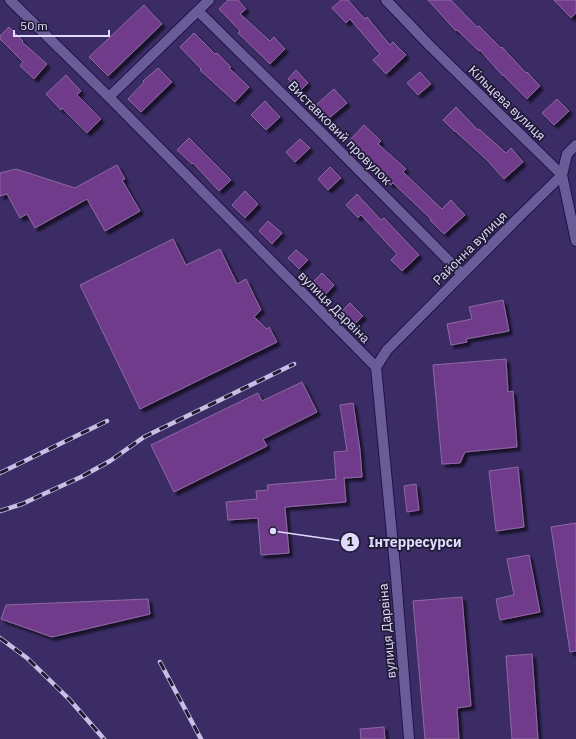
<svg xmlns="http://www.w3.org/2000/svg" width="576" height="739" viewBox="0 0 576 739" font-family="'IBM Plex Sans',sans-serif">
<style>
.building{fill:#703b8b;stroke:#8e69a2;filter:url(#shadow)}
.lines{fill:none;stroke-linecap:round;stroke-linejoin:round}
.minor-casing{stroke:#231148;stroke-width:12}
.tertiary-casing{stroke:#231148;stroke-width:12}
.minor{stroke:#695c99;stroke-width:10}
.tertiary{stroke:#695c99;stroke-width:10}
.rail-casing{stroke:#c6c0e6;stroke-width:4.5}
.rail{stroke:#201b34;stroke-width:3;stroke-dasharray:9;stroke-linecap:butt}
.labels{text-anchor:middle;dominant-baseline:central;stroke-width:3.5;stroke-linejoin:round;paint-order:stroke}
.street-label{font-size:13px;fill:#e0dbfe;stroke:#201b34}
.leader{fill:none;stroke:#e0dbfe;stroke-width:1.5}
.callout-dot{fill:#e0dbfe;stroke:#201b34;stroke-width:1.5}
.mark-label{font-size:12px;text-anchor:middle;font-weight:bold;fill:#111}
.callout-label{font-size:14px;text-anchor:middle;font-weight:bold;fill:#e0dbfe;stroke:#201b34;stroke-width:3.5;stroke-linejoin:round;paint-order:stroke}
</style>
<defs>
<filter id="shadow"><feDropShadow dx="3.5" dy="3.5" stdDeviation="1" flood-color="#0009"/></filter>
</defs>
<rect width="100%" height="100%" fill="#3b2c65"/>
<g class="building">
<polygon points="228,0 238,0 246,9 240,14 270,41 274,37 285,49 270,64 238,33 240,31 219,9"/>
<polygon points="341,0 348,0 365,19 367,17 390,45 393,42 406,55 386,74 373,60 380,54 350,19 346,23 332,8"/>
<polygon points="428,0 451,0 477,27 479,26 501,48 502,47 526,73 527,72 540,86 527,99 503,75 502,75 480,50 479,51 457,30 456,31"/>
<polygon points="554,0 576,0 576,13 571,18"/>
<polygon points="144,5 162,24 108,76 89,57"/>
<polygon points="9,27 23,41 22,42 47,64 34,79 20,66 23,62 0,39 0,36"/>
<polygon points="194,33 215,54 217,53 231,67 229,68 249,87 235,102 200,70 201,69 180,47"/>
<polygon points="158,68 172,82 141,112 128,99 144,82 143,81"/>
<polygon points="296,70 308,83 300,91 288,79"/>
<polygon points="420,72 431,84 418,95 407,83"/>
<polygon points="66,75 81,91 77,95 101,119 87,133 62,108 61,110 46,94"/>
<polygon points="334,89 347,103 328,119 316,105"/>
<polygon points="557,99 569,111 554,125 542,113"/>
<polygon points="265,101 280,117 266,130 251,115"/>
<polygon points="456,107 478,130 479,129 506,153 511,148 523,162 504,179 487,160 455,131 454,131 443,120"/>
<polygon points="364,125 381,141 378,144 406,169 403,172 442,209 451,200 465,215 444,234 430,220 431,219 393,183 391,185 370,165 372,163 349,141"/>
<polygon points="189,138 231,180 219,191 193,163 192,164 177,150"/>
<polygon points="300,139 310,148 295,162 286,152"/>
<polygon points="117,165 125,179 122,180 140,211 105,231 87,199 35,228 27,214 20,218 7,194 0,196 0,173 16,169 75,188"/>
<polygon points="330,167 341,178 328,190 318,179"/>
<polygon points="245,191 258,204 245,218 232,205"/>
<polygon points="357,194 381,220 384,218 419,255 402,271 391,260 397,254 361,215 358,218 346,205"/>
<polygon points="268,221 282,233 272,244 259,231"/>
<polygon points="173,239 186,265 220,249 237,284 246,279 261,310 254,317 267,329 269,327 277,342 140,409 80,285"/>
<polygon points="296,250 308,260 299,269 288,258"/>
<polygon points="322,273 334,285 325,295 312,283"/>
<polygon points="503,300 509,331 466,339 467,342 451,345 447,324 472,319 469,307"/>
<polygon points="350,303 363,316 353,326 340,313"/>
<polygon points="506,359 508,392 513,391 517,447 465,452 460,463 442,464 433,365"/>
<polygon points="302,382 317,412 263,439 267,446 174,492 151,445 258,393 262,401"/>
<polygon points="353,403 360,450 362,477 344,478 346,502 285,507 289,553 261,555 258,518 228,520 226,502 257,499 256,491 268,490 267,485 336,479 334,452 347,451 340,405"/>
<polygon points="518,467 524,527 496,531 489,471"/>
<polygon points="416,484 419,510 407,512 404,486"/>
<polygon points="576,523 576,651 570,652 551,527"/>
<polygon points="529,555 540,612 500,620 496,599 514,595 507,559"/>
<polygon points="462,597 471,706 457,708 459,739 425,739 413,601"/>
<polygon points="148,599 150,614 52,637 1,619 6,605"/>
<polygon points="532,654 538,739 512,739 506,656"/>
<polygon points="384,727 385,739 361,739 360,729"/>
</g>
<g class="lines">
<defs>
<g id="minor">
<polyline points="10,0 109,97 376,367"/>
<polyline points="198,11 319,130 462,274"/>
<polyline points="109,97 209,0"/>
<polyline points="576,145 567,154 562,175 576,241"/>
</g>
<polyline id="tertiary" points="386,0 430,46 562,175 521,215 387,350 376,367 396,577 409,739"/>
</defs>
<use href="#minor" class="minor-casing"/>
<use href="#tertiary" class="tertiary-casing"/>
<use href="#minor" class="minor"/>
<use href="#tertiary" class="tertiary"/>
<defs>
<g id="rail">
<polyline points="0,473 107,421"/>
<polyline points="0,511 22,504 48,492 81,477 110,461 144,437 294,364"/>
<polyline points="0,638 27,658 69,699 104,739"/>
<polyline points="160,662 201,739"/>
</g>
</defs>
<use href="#rail" class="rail-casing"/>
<use href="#rail" class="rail"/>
</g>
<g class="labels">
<g class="street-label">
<text transform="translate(507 103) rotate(44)">Кільцева вулиця</text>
<text transform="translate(340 133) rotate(45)">Виставковий провулок</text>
<text transform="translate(470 248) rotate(-45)">Районна вулиця</text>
<text transform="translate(334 307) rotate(45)">вулиця Дарвіна</text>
<text transform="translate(387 631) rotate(-95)">вулиця Дарвіна</text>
</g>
</g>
<path class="leader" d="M273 531L350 542"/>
<g class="callout-dot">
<circle cx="273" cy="531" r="4"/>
<circle cx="350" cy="542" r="10"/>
</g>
<g class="mark-label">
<text x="350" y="546">1</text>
</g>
<g class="callout-label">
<text x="415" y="547">Інтерресурси</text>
</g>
<path d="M14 30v6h95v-6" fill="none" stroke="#e0dbfe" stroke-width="2"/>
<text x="20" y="30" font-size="12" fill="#e0dbfe" stroke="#201b34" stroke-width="3" paint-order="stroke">50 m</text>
</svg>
